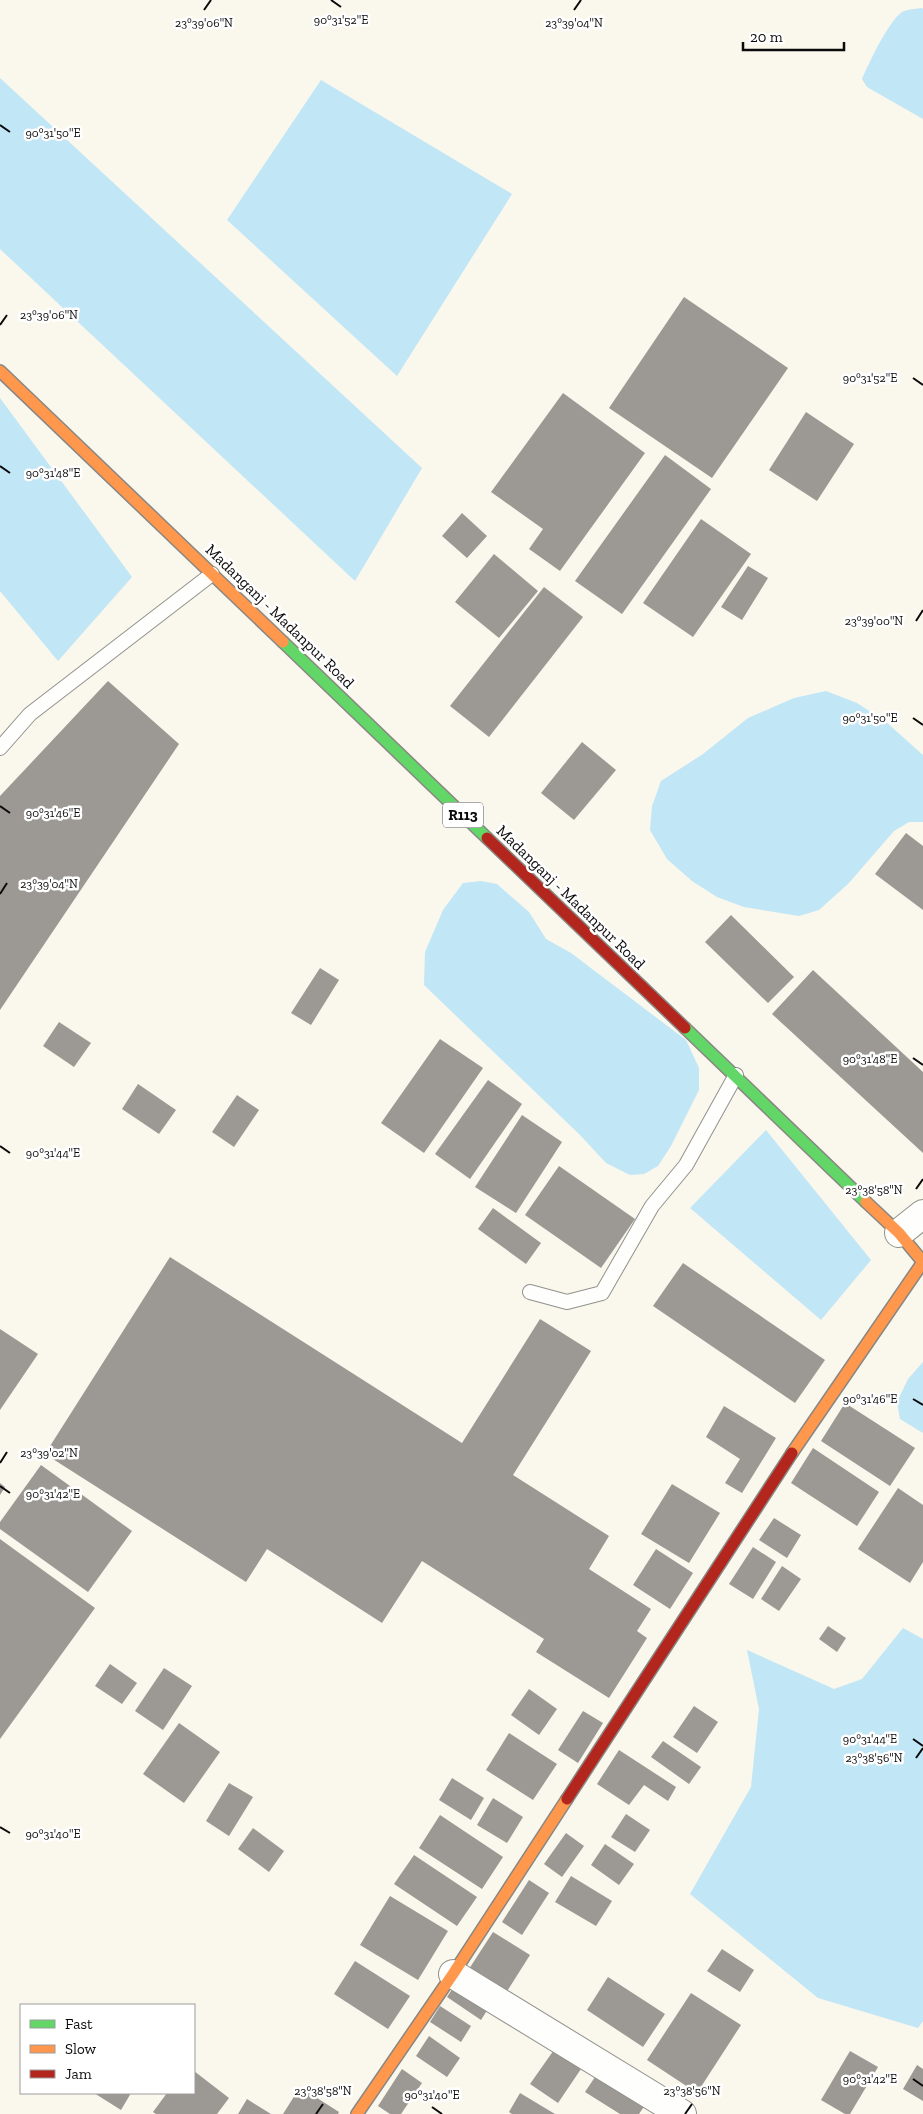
<svg xmlns="http://www.w3.org/2000/svg" width="923" height="2114" viewBox="0 0 923 2114" font-family="'Zilla Slab',serif">
<style>
.water{fill:#c1e6f6}
.building{fill:#9c9994}
.lines{fill:none;stroke-linecap:round;stroke-linejoin:round}
.lane-casing{stroke:#92918c;stroke-width:16}
.street-casing{stroke:#92918c;stroke-width:30}
.fast-casing{stroke:#898783;stroke-width:14}
.slow-casing{stroke:#898783;stroke-width:14}
.jam-casing{stroke:#898783;stroke-width:14}
.lane{stroke:#fefefc;stroke-width:14}
.street{stroke:#fefefc;stroke-width:28}
.fast{stroke:#63d668;stroke-width:11}
.slow{stroke:#ff974d;stroke-width:11}
.jam{stroke:#b3261e;stroke-width:11}
.ticks{fill:none;stroke:#0a0a0a;stroke-width:2}
.labels{text-anchor:middle;dominant-baseline:central;stroke-width:5;stroke-linejoin:round;paint-order:stroke}
.shield{fill:#fff;stroke:#545454;stroke-width:1}
.shield-label{font-size:15px;font-weight:bold;fill:#0a0a0a}
.street-label{font-size:16px;fill:#0a0a0a;stroke:#fff}
.ticks-label{font-size:12px;text-anchor:middle;fill:#0a0a0a;stroke:#fff;stroke-width:5;stroke-linejoin:round;paint-order:stroke}
</style>
<rect width="100%" height="100%" fill="#faf7ed"/>
<g class="water">
<path d="M922,8L923,9V119L867,87L862,79C869,63 888,22 902,12C908,9 915,9 922,8Z"/>
<polygon points="0,78 422,468 355,581 0,249"/>
<polygon points="321,80 512,194 397,376 227,220"/>
<polygon points="0,398 132,577 58,661 0,591"/>
<polygon points="826,691 857,703 885,721 923,755 923,822 909,822 894,831 848,884 819,910 799,916 744,907 717,897 692,881 667,859 650,830 652,806 661,781 703,754 748,718 794,698"/>
<polygon points="481,881 497,884 529,912 546,939 571,953 686,1040 699,1068 699,1090 671,1146 658,1166 644,1174 630,1175 606,1163 580,1135 424,985 425,952 443,910 463,883"/>
<polygon points="766,1130 871,1260 821,1320 690,1208"/>
<polygon points="923,1362 923,1433 900,1419 897,1402 908,1379"/>
<polygon points="903,1628 923,1639 923,2021 918,2028 818,1998 690,1894 751,1787 759,1709 747,1650 834,1689 862,1679"/>
</g>
<g class="building">
<polygon points="684,297 788,368 712,478 609,408"/>
<polygon points="563,393 645,453 560,571 529,549 543,529 491,492"/>
<polygon points="806,412 854,444 817,501 769,470"/>
<polygon points="665,455 711,489 622,614 575,581"/>
<polygon points="462,513 487,536 467,558 442,536"/>
<polygon points="701,519 751,554 693,637 643,603"/>
<polygon points="494,554 538,591 499,638 455,602"/>
<polygon points="748,566 768,578 742,620 721,607"/>
<polygon points="544,587 583,617 489,737 450,706"/>
<polygon points="108,681 179,744 0,1010 0,796"/>
<polygon points="582,742 616,770 574,820 541,793"/>
<polygon points="906,833 923,846 923,910 875,874"/>
<polygon points="731,915 794,977 768,1003 705,942"/>
<polygon points="320,968 339,980 311,1025 291,1013"/>
<polygon points="813,970 923,1072 923,1153 772,1014"/>
<polygon points="59,1022 91,1043 74,1067 43,1046"/>
<polygon points="440,1039 483,1068 424,1153 381,1123"/>
<polygon points="488,1080 522,1104 470,1179 435,1154"/>
<polygon points="138,1084 176,1110 159,1134 122,1109"/>
<polygon points="237,1095 259,1110 234,1147 212,1132"/>
<polygon points="522,1115 562,1142 516,1213 475,1187"/>
<polygon points="559,1166 635,1219 601,1268 525,1215"/>
<polygon points="493,1208 541,1243 526,1264 478,1229"/>
<polygon points="170,1257 462,1443 540,1319 591,1351 513,1475 609,1536 589,1569 651,1609 637,1631 647,1638 609,1698 536,1652 544,1639 422,1561 382,1623 267,1549 246,1582 45,1454"/>
<polygon points="683,1263 825,1360 795,1403 653,1306"/>
<polygon points="0,1329 38,1354 0,1410"/>
<polygon points="845,1403 915,1448 890,1486 821,1441"/>
<polygon points="724,1406 776,1438 742,1493 725,1483 740,1459 706,1437"/>
<polygon points="813,1448 879,1492 857,1526 791,1483"/>
<polygon points="41,1465 132,1531 88,1592 0,1529 0,1522"/>
<polygon points="0,1483 5,1487 0,1495"/>
<polygon points="672,1484 720,1513 689,1563 641,1534"/>
<polygon points="898,1488 923,1505 923,1562 910,1583 858,1549"/>
<polygon points="774,1518 801,1535 787,1558 759,1540"/>
<polygon points="0,1539 95,1608 0,1739"/>
<polygon points="753,1547 776,1562 753,1599 729,1584"/>
<polygon points="656,1549 693,1573 670,1609 633,1585"/>
<polygon points="782,1566 801,1579 779,1611 761,1599"/>
<polygon points="828,1626 846,1638 837,1652 819,1639"/>
<polygon points="110,1664 137,1683 122,1704 95,1686"/>
<polygon points="164,1668 192,1686 163,1730 135,1711"/>
<polygon points="529,1689 557,1709 539,1735 511,1715"/>
<polygon points="694,1706 718,1722 697,1753 673,1737"/>
<polygon points="583,1711 603,1723 578,1763 558,1750"/>
<polygon points="179,1723 220,1752 184,1803 143,1774"/>
<polygon points="509,1733 557,1764 533,1800 486,1770"/>
<polygon points="663,1741 701,1767 689,1784 651,1757"/>
<polygon points="619,1750 676,1787 668,1801 644,1785 629,1805 597,1784"/>
<polygon points="452,1778 484,1798 471,1820 439,1800"/>
<polygon points="229,1783 253,1797 229,1836 206,1821"/>
<polygon points="493,1798 523,1817 507,1843 477,1825"/>
<polygon points="626,1814 650,1830 635,1852 611,1837"/>
<polygon points="440,1815 503,1857 482,1889 419,1848"/>
<polygon points="253,1828 284,1851 269,1872 238,1849"/>
<polygon points="566,1833 584,1846 562,1877 544,1864"/>
<polygon points="605,1844 634,1864 619,1885 591,1865"/>
<polygon points="414,1855 477,1897 457,1926 394,1884"/>
<polygon points="571,1876 612,1901 596,1926 555,1902"/>
<polygon points="529,1880 549,1893 522,1935 502,1922"/>
<polygon points="390,1896 448,1931 418,1980 360,1945"/>
<polygon points="493,1932 530,1955 504,1996 467,1972"/>
<polygon points="722,1949 754,1970 740,1992 707,1971"/>
<polygon points="355,1961 410,1996 388,2029 334,1994"/>
<polygon points="608,1977 665,2014 643,2047 587,2010"/>
<polygon points="457,1982 491,2004 481,2020 447,1997"/>
<polygon points="691,1993 741,2025 697,2093 647,2060"/>
<polygon points="440,2006 471,2026 461,2042 430,2022"/>
<polygon points="429,2036 460,2058 447,2077 416,2056"/>
<polygon points="556,2047 583,2066 558,2103 530,2084"/>
<polygon points="850,2051 878,2067 850,2114 845,2114 821,2100"/>
<polygon points="917,2065 923,2069 923,2101 903,2089"/>
<polygon points="402,2069 422,2083 401,2114 390,2114 378,2106"/>
<polygon points="194,2071 229,2098 217,2114 156,2114 153,2112 167,2093 194,2093"/>
<polygon points="599,2071 647,2102 639,2114 620,2114 585,2092"/>
<polygon points="300,2087 339,2112 338,2114 283,2114"/>
<polygon points="94,2093 131,2093 121,2110"/>
<polygon points="520,2093 555,2114 512,2114 509,2112"/>
<polygon points="247,2099 271,2114 238,2114"/>
</g>
<g class="lines">
<defs>
<g id="lane">
<polyline points="0,748 30,714 212,574"/>
<polyline points="530,1292 567,1302 602,1293 652,1206 686,1165 736,1075"/>
</g>
<g id="street">
<polyline points="899,1233 923,1214"/>
<polyline points="453,1974 682,2114"/>
</g>
<g id="fast">
<polyline points="283,642 487,838"/>
<polyline points="685,1028 866,1202"/>
</g>
<g id="slow">
<polyline points="0,371 283,642"/>
<polyline points="866,1202 899,1233 923,1262"/>
<polyline points="792,1453 923,1262"/>
<polyline points="357,2114 453,1974 567,1799"/>
</g>
<g id="jam">
<polyline points="487,838 685,1028"/>
<polyline points="567,1799 792,1453"/>
</g>
</defs>
<use href="#lane" class="lane-casing"/>
<use href="#street" class="street-casing"/>
<use href="#fast" class="fast-casing"/>
<use href="#slow" class="slow-casing"/>
<use href="#jam" class="jam-casing"/>
<use href="#lane" class="lane"/>
<use href="#street" class="street"/>
<use href="#fast" class="fast"/>
<use href="#slow" class="slow"/>
<use href="#jam" class="jam"/>
</g>
<path class="ticks" d="M331,0L341,7M204,10L211,0M574,10L581,0M0,125L10,132M0,325L7,315M913,378L923,385M0,466L10,473M916,621L923,610M913,718L923,725M0,806L10,813M0,894L7,883M913,1058L923,1065M0,1146L10,1153M916,1189L923,1179M913,1399L923,1405M0,1463L7,1452M0,1486L10,1493M913,1739L923,1746M916,1758L923,1748M0,1827L10,1833M913,2079L923,2086M432,2107L442,2114M316,2114L323,2104M685,2114L692,2104"/>
<g class="labels">
<rect class="shield" x="443" y="802.5" width="40" height="25" rx="4"/>
<g class="shield-label">
<text x="463" y="815">R113</text>
</g>
<g class="street-label">
<text transform="translate(280 616) rotate(44)">Madanganj - Madanpur Road</text>
<text transform="translate(571 897) rotate(44)">Madanganj - Madanpur Road</text>
</g>
</g>
<g class="ticks-label">
<text x="341" y="24">90°31'52"E</text>
<text x="204" y="27">23°39'06"N</text>
<text x="574" y="27">23°39'04"N</text>
<text x="53" y="137">90°31'50"E</text>
<text x="49" y="319">23°39'06"N</text>
<text x="870" y="382">90°31'52"E</text>
<text x="53" y="477">90°31'48"E</text>
<text x="874" y="625">23°39'00"N</text>
<text x="870" y="722">90°31'50"E</text>
<text x="53" y="817">90°31'46"E</text>
<text x="49" y="888">23°39'04"N</text>
<text x="870" y="1063">90°31'48"E</text>
<text x="53" y="1157">90°31'44"E</text>
<text x="874" y="1194">23°38'58"N</text>
<text x="870" y="1403">90°31'46"E</text>
<text x="49" y="1457">23°39'02"N</text>
<text x="53" y="1498">90°31'42"E</text>
<text x="870" y="1743">90°31'44"E</text>
<text x="874" y="1762">23°38'56"N</text>
<text x="53" y="1838">90°31'40"E</text>
<text x="870" y="2083">90°31'42"E</text>
<text x="323" y="2095">23°38'58"N</text>
<text x="692" y="2095">23°38'56"N</text>
<text x="432" y="2099">90°31'40"E</text>
</g>
<rect x="20" y="2004" width="175" height="90" fill="#ffffff" stroke="#9d9d9d"/>
<rect x="30" y="2020" width="25" height="8" fill="#63d668" stroke="#9d9d9d"/>
<text x="65" y="2029" font-size="15" fill="#0a0a0a">Fast</text>
<rect x="30" y="2045" width="25" height="8" fill="#ff974d" stroke="#9d9d9d"/>
<text x="65" y="2054" font-size="15" fill="#0a0a0a">Slow</text>
<rect x="30" y="2070" width="25" height="8" fill="#b3261e" stroke="#9d9d9d"/>
<text x="65" y="2079" font-size="15" fill="#0a0a0a">Jam</text>
<path d="M743 42v8h101v-8" fill="none" stroke="#0a0a0a" stroke-width="2.5"/>
<text x="750" y="42" font-size="15" fill="#0a0a0a" stroke="#ffffff" stroke-width="4" paint-order="stroke">20 m</text>
</svg>
